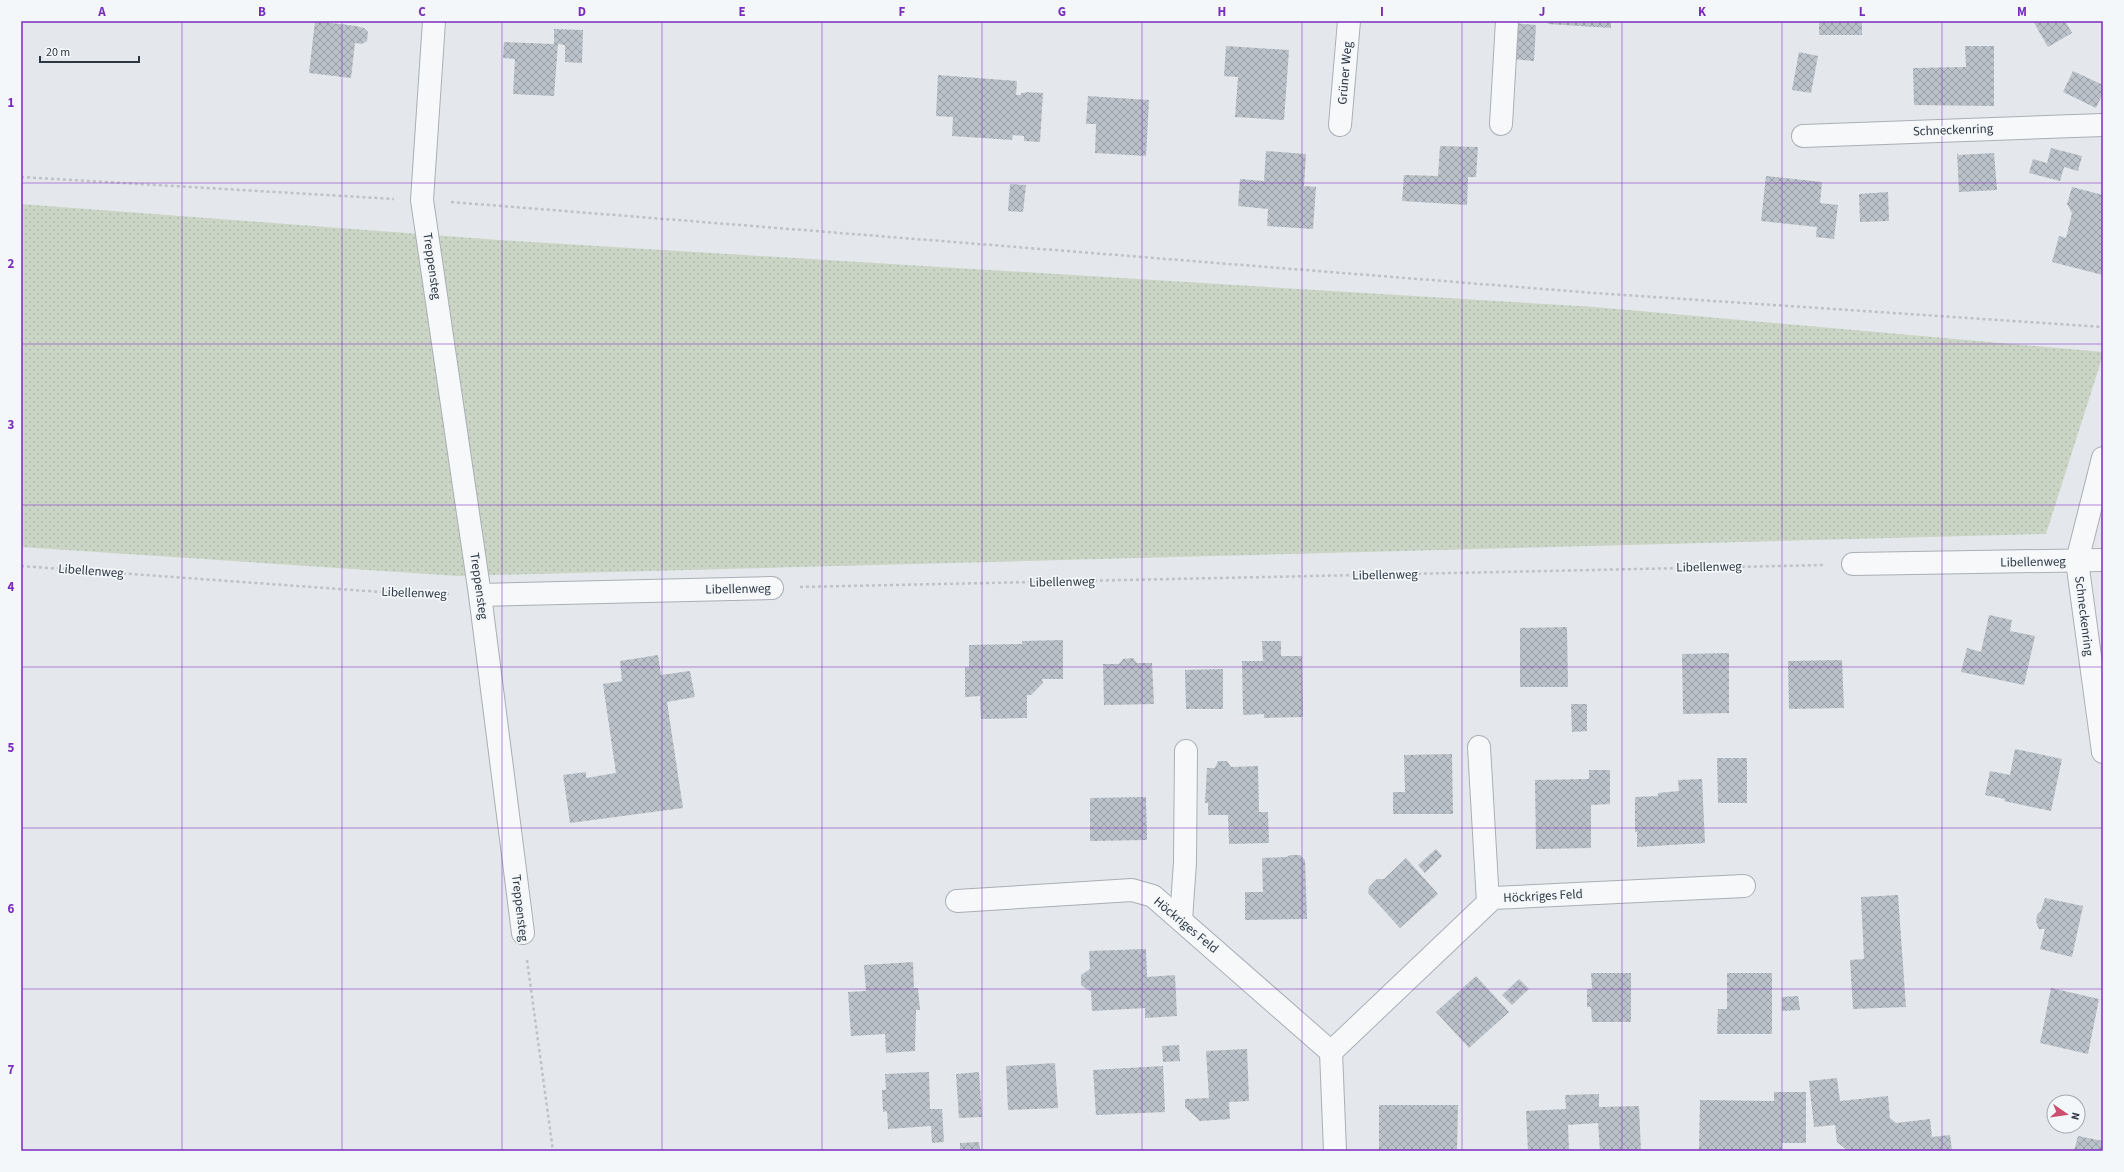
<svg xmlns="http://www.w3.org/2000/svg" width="2124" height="1172" viewBox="0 0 2124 1172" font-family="'Source Sans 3',sans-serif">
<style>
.grass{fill:url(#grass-dots)}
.building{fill:url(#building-cross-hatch)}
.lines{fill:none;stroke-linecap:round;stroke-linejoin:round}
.minor-casing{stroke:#a9afb6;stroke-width:24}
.path{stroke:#bec2c7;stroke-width:2.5;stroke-dasharray:3 3;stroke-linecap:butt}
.minor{stroke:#f7f8fa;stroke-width:22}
.grid{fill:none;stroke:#7b2cbf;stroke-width:1;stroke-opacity:0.55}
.labels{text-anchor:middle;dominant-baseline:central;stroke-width:3.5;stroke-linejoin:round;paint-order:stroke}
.street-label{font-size:13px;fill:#2c3744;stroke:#f4f7f9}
.neatline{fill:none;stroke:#7b2cbf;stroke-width:1.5}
.grid-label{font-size:13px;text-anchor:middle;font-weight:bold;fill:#7b2cbf}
</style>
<defs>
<pattern id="grass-dots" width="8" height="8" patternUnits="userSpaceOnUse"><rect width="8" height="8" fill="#cbd5c6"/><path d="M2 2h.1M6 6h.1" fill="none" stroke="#aeb7ab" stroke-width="1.8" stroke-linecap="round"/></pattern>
<pattern id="building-cross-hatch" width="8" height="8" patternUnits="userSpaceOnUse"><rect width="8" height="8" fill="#bbc2c9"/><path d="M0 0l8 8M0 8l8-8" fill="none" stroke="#989ea5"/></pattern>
</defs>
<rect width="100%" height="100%" fill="#e4e8ec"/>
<polygon class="grass" points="21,204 499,240 1595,307 2103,352 2103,355 2046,534 458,576 21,547"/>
<g class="building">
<polygon points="315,21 356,26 364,28 368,32 367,41 362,44 355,43 351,78 309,73"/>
<polygon points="1548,21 1611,21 1611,28 1548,24"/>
<rect x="1819" y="21" width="43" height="14"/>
<polygon points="2033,21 2065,21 2072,33 2048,47"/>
<polygon points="1513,23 1536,25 1534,61 1511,59"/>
<polygon points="554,29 583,30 582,63 565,62 565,45 558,44 554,96 513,94 515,59 503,58 504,42 554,44"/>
<polygon points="1226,46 1289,50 1284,120 1235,117 1238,77 1224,76"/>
<polygon points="1965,46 1994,46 1994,106 1914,105 1913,68 1966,67"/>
<polygon points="1799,52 1818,56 1811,93 1792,90"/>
<polygon points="2073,71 2103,85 2103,93 2096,108 2063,92"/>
<polygon points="938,75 1017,81 1016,95 1021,95 1021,93 1026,93 1025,92 1043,93 1040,142 1024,141 1024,136 1013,135 1012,140 952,136 953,117 936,116"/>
<polygon points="1088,96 1149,100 1146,156 1095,153 1096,124 1086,124"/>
<polygon points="1440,146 1478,147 1476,177 1468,177 1467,205 1402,201 1404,175 1438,176"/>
<polygon points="2051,148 2082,156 2078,171 2064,167 2060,181 2029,173 2033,159 2047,163"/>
<polygon points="1266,151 1306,154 1304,186 1316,187 1313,229 1267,226 1268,209 1238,206 1240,179 1264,181"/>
<polygon points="1957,152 1958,155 1994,153 1997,190 1959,192"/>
<polygon points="1766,176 1822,182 1820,203 1838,205 1834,239 1816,237 1817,227 1761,221"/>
<polygon points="1010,184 1026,185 1023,212 1008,211"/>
<polygon points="2072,187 2103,195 2103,275 2052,262 2059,236 2066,238 2072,213 2067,204"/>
<polygon points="1888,192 1889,221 1860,222 1859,194"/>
<polygon points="1989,615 2012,620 2010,631 2035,636 2024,685 1961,672 1967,648 1981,652"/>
<polygon points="1567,627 1568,687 1520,687 1520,628"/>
<polygon points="1063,640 1063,679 1042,679 1043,683 1031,695 1027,695 1027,718 981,719 980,696 965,697 965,667 969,667 969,645 1022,644 1022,641"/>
<polygon points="1262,641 1281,641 1281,656 1302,656 1303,717 1264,718 1264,714 1243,715 1242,661 1263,661"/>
<polygon points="1729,653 1729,713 1683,714 1682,654"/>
<polygon points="658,655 661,675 690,671 695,697 667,702 683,808 570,823 563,775 586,772 586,778 616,773 603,684 622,681 620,661"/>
<polygon points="1133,658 1137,663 1152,663 1154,704 1104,705 1103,664 1119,664 1123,659"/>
<polygon points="1842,660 1844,708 1789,709 1788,661"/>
<polygon points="1223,669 1223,709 1186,709 1185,670"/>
<polygon points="1571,704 1587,704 1587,731 1572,732"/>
<polygon points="2015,749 2062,759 2051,811 2004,801 2005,799 1985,795 1990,771 2010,775"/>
<polygon points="1452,754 1453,814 1393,814 1393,792 1405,792 1404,755"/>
<polygon points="1717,758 1747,758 1747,803 1718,803"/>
<polygon points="1218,761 1227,761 1231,767 1258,766 1259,812 1268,812 1269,843 1229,844 1228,815 1208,815 1208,803 1205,803 1207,768 1215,768"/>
<polygon points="1589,770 1610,770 1610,804 1591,805 1591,848 1536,849 1535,780 1589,779"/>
<polygon points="1702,779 1705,843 1637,847 1637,832 1635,832 1635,797 1658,796 1658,793 1679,791 1678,780"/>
<polygon points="1146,797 1147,840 1090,841 1090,798"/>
<polygon points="1436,849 1442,856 1425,873 1418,865"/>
<polygon points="1290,855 1300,855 1305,860 1307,919 1245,920 1245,892 1263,892 1262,858 1287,857"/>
<polygon points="1406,858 1438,894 1400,928 1368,893 1369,887 1377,879 1384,879"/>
<polygon points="1898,895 1906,1007 1853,1009 1850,960 1864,959 1861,897"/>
<polygon points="2045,898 2083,906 2072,957 2040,949 2045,929 2039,929 2036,922 2037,915 2041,911"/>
<polygon points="1146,949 1147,977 1175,975 1177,1016 1145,1018 1145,1008 1092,1011 1091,991 1088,990 1081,985 1081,975 1090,969 1089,951"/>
<polygon points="913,962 914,988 918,988 920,1010 916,1010 915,1051 886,1053 885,1034 851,1036 848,992 866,991 864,965"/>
<polygon points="1591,973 1631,973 1631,1022 1592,1022 1591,1007 1587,1007 1587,989 1592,989"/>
<polygon points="1727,973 1772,973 1772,1034 1717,1034 1718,1009 1727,1009"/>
<polygon points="1476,976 1509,1012 1469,1048 1436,1012"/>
<polygon points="1519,979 1529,989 1512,1005 1502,995"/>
<polygon points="2051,988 2099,999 2088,1054 2040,1043"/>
<polygon points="1798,996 1800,1010 1782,1011 1782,997"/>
<polygon points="1179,1045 1180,1061 1163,1062 1162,1046"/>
<polygon points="1247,1049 1249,1101 1229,1102 1230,1119 1200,1121 1185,1107 1185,1099 1209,1098 1206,1051"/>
<polygon points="1055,1063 1058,1108 1008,1110 1006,1066"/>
<polygon points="1163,1066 1165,1112 1096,1115 1093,1070"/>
<polygon points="929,1072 930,1109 942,1109 944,1142 932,1143 931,1126 888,1129 887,1111 883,1112 882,1090 886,1090 885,1074"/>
<polygon points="979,1072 982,1117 959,1118 956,1074"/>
<polygon points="1837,1078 1840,1101 1888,1096 1890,1118 1896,1123 1930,1119 1932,1137 1950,1135 1952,1151 1848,1151 1837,1142 1835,1125 1814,1127 1809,1081"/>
<polygon points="1774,1092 1806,1092 1806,1143 1782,1143 1782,1151 1699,1151 1700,1100 1774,1101"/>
<polygon points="1599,1094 1599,1107 1639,1106 1641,1151 1600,1151 1598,1123 1568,1125 1569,1151 1528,1151 1526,1111 1566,1109 1565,1095"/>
<polygon points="1379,1105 1458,1105 1457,1151 1379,1151"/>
<polygon points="2078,1136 2103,1141 2103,1151 2074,1151"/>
<polygon points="979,1142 980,1151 960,1151 960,1143"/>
</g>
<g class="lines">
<defs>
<g id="minor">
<polyline points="434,21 422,200 480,595 523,933"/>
<polyline points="1501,124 1507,21"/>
<polyline points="1340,125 1349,21"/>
<polyline points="1803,136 2103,125"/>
<polyline points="2103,458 2077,561 2103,752"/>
<polyline points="1853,564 2103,560"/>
<polyline points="480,595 772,588"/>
<polyline points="1479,747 1488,902"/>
<polyline points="957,901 1132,890 1153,896 1331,1052"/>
<polyline points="1181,920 1185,862 1186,751"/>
<polyline points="1335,1151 1331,1052 1493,898 1744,886"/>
</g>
</defs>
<use href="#minor" class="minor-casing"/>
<g class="path">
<polyline points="21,177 394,199"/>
<polyline points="451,202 1594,293 2103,327"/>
<polyline points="21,566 408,594 452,594"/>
<polyline points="800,587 1825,565"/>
<polyline points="527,960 553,1151"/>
</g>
<use href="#minor" class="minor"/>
</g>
<path class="grid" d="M182,21V1151M342,21V1151M502,21V1151M662,21V1151M822,21V1151M982,21V1151M1142,21V1151M1302,21V1151M1462,21V1151M1622,21V1151M1782,21V1151M1942,21V1151M21,183H2103M21,344H2103M21,505H2103M21,667H2103M21,828H2103M21,989H2103"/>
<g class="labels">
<g class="street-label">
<text transform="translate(1345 73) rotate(-85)">Grüner Weg</text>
<text transform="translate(1953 130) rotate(-2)">Schneckenring</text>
<text transform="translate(432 266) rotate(82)">Treppensteg</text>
<text transform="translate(2033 562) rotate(-1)">Libellenweg</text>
<text transform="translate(1709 567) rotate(-1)">Libellenweg</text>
<text transform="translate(91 571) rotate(4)">Libellenweg</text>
<text transform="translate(1385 575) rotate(-1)">Libellenweg</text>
<text transform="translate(1062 582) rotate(-1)">Libellenweg</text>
<text transform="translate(479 586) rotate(82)">Treppensteg</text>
<text transform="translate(738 589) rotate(-1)">Libellenweg</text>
<text transform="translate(414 593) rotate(2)">Libellenweg</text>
<text transform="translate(2084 616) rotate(83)">Schneckenring</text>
<text transform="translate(1543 896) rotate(-3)">Höckriges Feld</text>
<text transform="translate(520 908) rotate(83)">Treppensteg</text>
<text transform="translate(1186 925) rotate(40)">Höckriges Feld</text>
</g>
</g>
<rect width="2124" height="1172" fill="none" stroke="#f4f7f9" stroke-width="44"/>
<g transform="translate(2066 1114) rotate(103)"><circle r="19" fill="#f4f7f9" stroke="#a4aab1"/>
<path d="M0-3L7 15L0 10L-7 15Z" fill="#cb4f6e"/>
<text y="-6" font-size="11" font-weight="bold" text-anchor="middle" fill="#2c3744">N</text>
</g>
<path d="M40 56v6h99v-6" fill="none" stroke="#2c3744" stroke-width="2"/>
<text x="46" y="56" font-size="12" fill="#2c3744" stroke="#f4f7f9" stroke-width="3" paint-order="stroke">20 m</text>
<rect x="22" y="22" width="2080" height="1128" class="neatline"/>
<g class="grid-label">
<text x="102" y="16">A</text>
<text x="262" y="16">B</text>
<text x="422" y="16">C</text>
<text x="582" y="16">D</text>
<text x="742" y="16">E</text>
<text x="902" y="16">F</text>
<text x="1062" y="16">G</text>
<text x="1222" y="16">H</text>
<text x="1382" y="16">I</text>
<text x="1542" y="16">J</text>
<text x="1702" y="16">K</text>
<text x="1862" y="16">L</text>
<text x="2022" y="16">M</text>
<text x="11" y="107">1</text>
<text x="11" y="268">2</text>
<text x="11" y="429">3</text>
<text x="11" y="591">4</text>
<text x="11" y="752">5</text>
<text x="11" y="913">6</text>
<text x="11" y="1074">7</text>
</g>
</svg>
